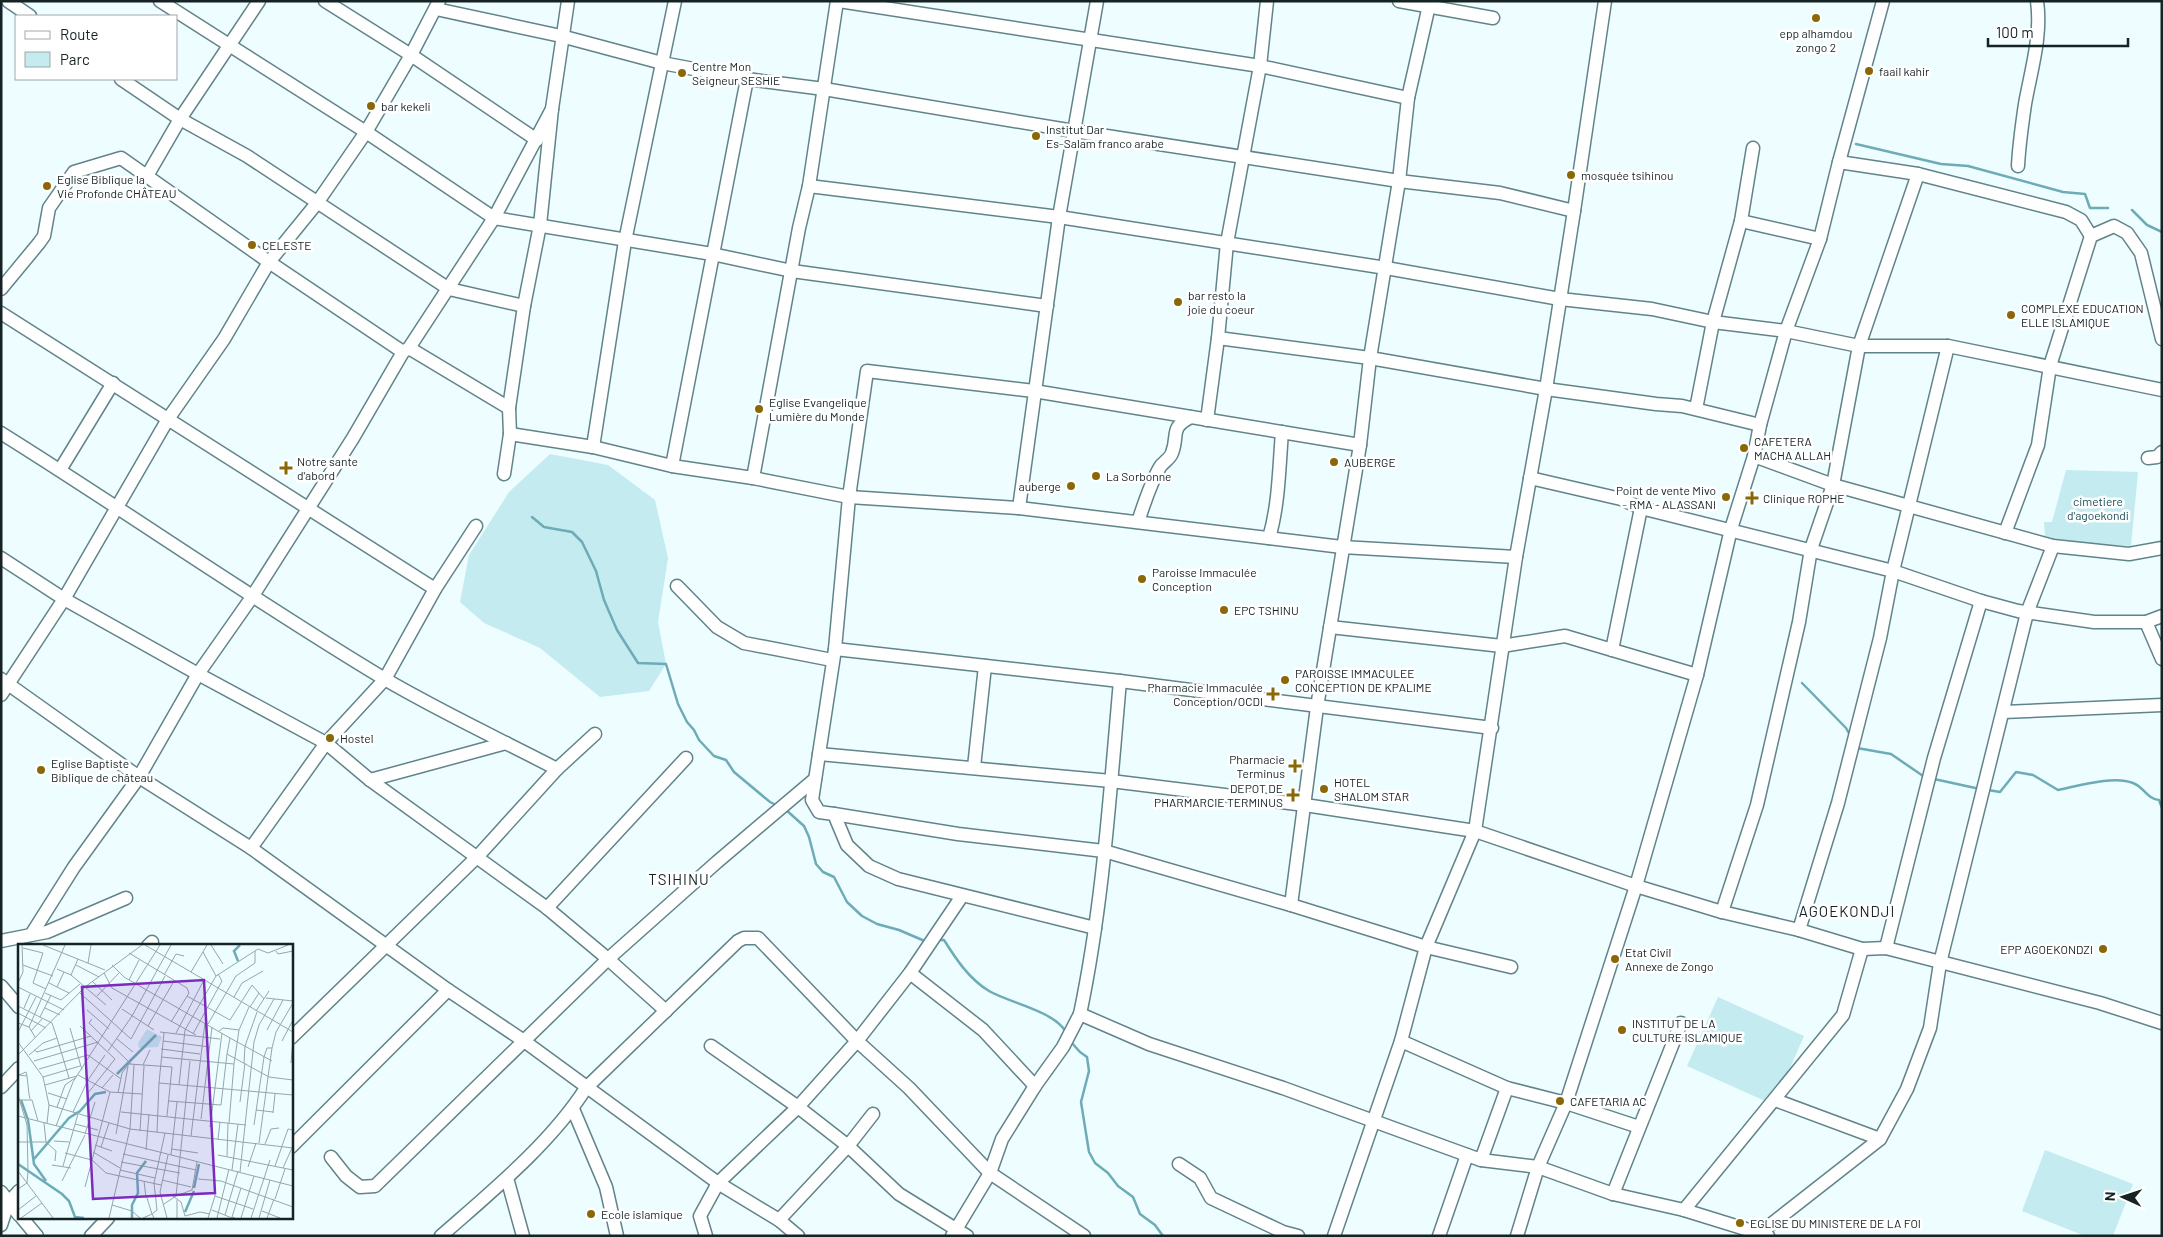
<svg xmlns="http://www.w3.org/2000/svg" width="2163" height="1237" viewBox="0 0 2163 1237" font-family="Barlow,sans-serif">
<style>
.green{fill:#c3ebf0}
.lines{fill:none;stroke-linecap:round;stroke-linejoin:round}
.stream{stroke:#6dacb6;stroke-width:2.5}
.minor-casing{stroke:#618489;stroke-width:15}
.minor{stroke:#fff;stroke-width:12}
.poi-dot{fill:#8a6807;stroke:#fff;stroke-width:2}
.labels{text-anchor:middle;dominant-baseline:central;stroke-width:5;stroke-linejoin:round;paint-order:stroke}
.poi-label{font-size:12px;fill:#152325;stroke:#fff;text-anchor:start}
.park-label{font-size:12px;fill:#154d54;stroke:#fff}
.quarter-label{font-size:15px;letter-spacing:1px;fill:#152325;stroke:#fff}
.inset-river{fill:none;stroke:#6dacb6;stroke-width:2.5}
.inset-road{fill:none;stroke:#97a6a8;stroke-width:1}
.view{fill:#7b2cbf;fill-opacity:0.15;stroke:#7b2cbf;stroke-width:2.5}
.inset-edge{fill:none;stroke:#152325;stroke-width:2.5}
</style>
<rect width="100%" height="100%" fill="#eefdff"/>
<g class="green">
<polygon points="550,454 608,465 655,500 668,558 658,622 666,664 649,691 600,697 540,648 484,623 460,602 469,555 509,492"/>
<polygon points="2066,470 2138,472 2131,546 2073,543 2045,536 2044,522 2052,522"/>
<polygon points="1718,997 1804,1036 1774,1105 1687,1066"/>
<polygon points="2045,1150 2133,1184 2113,1236 2085,1236 2022,1211"/>
</g>
<g class="lines">
<g class="stream">
<polyline points="1856,144 1941,164 1968,166 2063,192 2085,194 2090,208 2108,208"/>
<polyline points="2132,210 2147,225 2162,232"/>
<polyline points="532,517 544,527 572,532 582,542 596,571 604,600 617,630 638,663 666,664 678,704 687,722 694,730 699,740 714,756 726,760 734,772 770,802 776,805"/>
<polyline points="1802,683 1846,728 1850,735"/>
<polyline points="1857,748 1891,754 1926,778"/>
<polyline points="1934,779 1980,789"/>
<path d="M1988,790L2000,792L2016,772L2033,775L2058,790C2078,786 2114,775 2133,783C2144,787 2147,799 2159,800L2162,808"/>
<polyline points="785,809 804,826 809,837 816,864 823,872 834,877 847,902 862,916 877,924 899,930 927,942"/>
<path d="M937,940H944C956,959 969,979 989,991C1010,1003 1054,1011 1066,1032"/>
<polyline points="1071,1042 1080,1052 1087,1057 1089,1071 1081,1102 1089,1152 1095,1163 1108,1173 1118,1186 1133,1197 1140,1214 1155,1225 1163,1236"/>
</g>
<defs>
<g id="minor">
<polyline points="8,1 30,16"/>
<polyline points="160,1 366,132 494,218 712,254 792,271 1047,306"/>
<polyline points="325,1 411,55 537,140"/>
<polyline points="839,1 1260,66 1408,98"/>
<polyline points="1399,1 1493,18"/>
<polyline points="436,9 561,36 662,63 747,79 824,89 1074,131 1399,181 1500,193 1574,211"/>
<polyline points="121,79 180,119 247,156 449,289 524,306"/>
<polyline points="1839,162 1918,174 2066,212 2081,220 2091,236"/>
<path d="M2018,166C2019,145 2022,125 2025,104C2031,70 2042,36 2037,1"/>
<polyline points="147,176 180,119 259,1"/>
<polyline points="809,186 1059,217 1386,268 1560,299 1652,309 1713,322 1786,331 1859,346 1948,346 2162,390"/>
<polyline points="1741,221 1820,239"/>
<polyline points="1,289 39,243 44,236 49,208 74,172 121,158 269,262 403,352"/>
<polyline points="1,313 435,589"/>
<polyline points="1218,338 1370,358 1546,389 1656,404 1682,406 1760,425"/>
<polyline points="409,348 509,408"/>
<polyline points="1696,409 1713,322 1741,221 1753,148"/>
<polyline points="1207,420 1218,338 1227,243 1260,66 1267,1"/>
<path d="M1,433C129,513 253,600 383,678C439,711 499,739 557,769L478,856L291,1038"/>
<polyline points="510,434 593,447 672,466 753,478 849,497 1019,508 1059,217 1097,1"/>
<polyline points="593,447 625,241 675,1"/>
<polyline points="1754,456 1833,485 2053,546 2129,554 2162,548"/>
<polyline points="2148,458 2157,457 2162,452"/>
<polyline points="672,466 747,79"/>
<polyline points="60,470 113,383"/>
<polyline points="504,474 510,434 509,408 524,306 540,225 552,109 568,1"/>
<polyline points="753,478 799,228 809,186 837,1"/>
<polyline points="1530,478 1621,499 1641,508 1893,571 1981,601 2018,611 2094,622 2146,622 2162,616"/>
<polyline points="1019,508 1342,547 1516,557"/>
<path d="M1138,522C1144,504 1150,484 1160,467C1163,462 1170,459 1172,453C1179,435 1169,428 1191,417"/>
<polyline points="2005,533 2038,445 2050,366 2091,236 2114,226 2127,233 2141,253 2162,339"/>
<path d="M1269,538C1279,504 1279,468 1282,432"/>
<polyline points="1,558 64,599 198,674 326,743 370,780 547,908 608,959 666,1011"/>
<polyline points="677,586 717,627 744,643 832,660"/>
<polyline points="2146,622 2162,659"/>
<polyline points="1330,627 1502,646 1565,636 1697,675"/>
<polyline points="835,649 1120,681 1492,728"/>
<polyline points="1612,650 1641,508"/>
<polyline points="1,679 139,777 251,848 448,990 524,1041 718,1183 779,1220 798,1236"/>
<path d="M1120,681C1110,792 1103,905 1080,1014L1149,1044L1283,1088L1467,1155L1481,1160L1538,1167L1613,1194L1684,1210L1768,1236"/>
<polyline points="1,695 64,599 168,419 224,339 269,262 317,203 366,132 411,55 439,1"/>
<polyline points="2003,712 2162,705"/>
<polyline points="819,754 1111,781 1305,805 1475,831 1636,886 1722,912 1799,930 1862,949 1886,948 2100,1003 2162,1023"/>
<polyline points="974,767 985,666"/>
<polyline points="557,769 595,734"/>
<polyline points="370,780 506,743"/>
<polyline points="834,814 958,834 1104,851 1291,905 1426,947 1511,967"/>
<polyline points="251,848 326,743 385,679 435,589 476,526"/>
<polyline points="1291,905 1317,707 1360,445 1370,358 1399,181 1408,98 1430,1"/>
<polyline points="547,908 686,758"/>
<polyline points="1722,912 1757,805 1799,622 1811,549 1833,485 1859,346 1918,174"/>
<polyline points="1095,928 898,879 869,866 847,845 834,814 819,812 812,800 835,649 849,497 867,371 1034,391 1360,445"/>
<polyline points="1799,930 1838,803 1880,638 1893,571 1948,346"/>
<polyline points="31,935 47,932 126,898"/>
<polyline points="1,941 31,935 74,867 139,777 198,674 252,597 353,438 403,352 409,348 494,218 552,109"/>
<polyline points="148,946 152,942"/>
<polyline points="1886,948 1934,758 1981,601"/>
<polyline points="910,973 983,1030 1035,1086"/>
<polyline points="1,986 19,1007"/>
<polyline points="1401,1041 1507,1088 1566,1103 1639,1127"/>
<polyline points="711,1046 798,1107 848,1146 899,1194 967,1236"/>
<polyline points="1,1087 19,1068"/>
<polyline points="1775,1100 1880,1139"/>
<polyline points="573,1109 606,1187 617,1236"/>
<polyline points="291,1147 448,990"/>
<polyline points="331,1157 346,1176 360,1187 375,1186 608,959 717,862 815,779"/>
<polyline points="1481,1160 1507,1088"/>
<polyline points="1179,1164 1200,1178 1211,1198 1283,1232 1298,1236"/>
<polyline points="507,1178 523,1236"/>
<polyline points="1,1192 19,1215"/>
<polyline points="1613,1194 1681,1023"/>
<polyline points="1684,1210 1843,1015 1862,949"/>
<polyline points="22,1218 37,1236"/>
<polyline points="779,1220 848,1146 873,1114"/>
<polyline points="1,1225 8,1203 19,1191"/>
<polyline points="91,1236 108,1218"/>
<path d="M441,1236C491,1192 550,1144 586,1088L738,941L744,938H758L857,1041L909,1088L990,1173L1084,1236"/>
<polyline points="706,1236 700,1216 718,1183 798,1107 857,1041 910,973 962,896"/>
<polyline points="952,1236 990,1173 1002,1139 1035,1086 1063,1047 1080,1014"/>
<polyline points="1334,1236 1401,1041 1426,947 1475,831 1516,557 1546,389 1574,211 1605,1"/>
<polyline points="1439,1236 1467,1155"/>
<polyline points="1517,1236 1538,1167 1566,1103 1636,886 1697,675 1731,529 1754,456 1760,425 1786,331 1820,239 1839,162 1883,1"/>
<polyline points="1760,1236 1760,1233 1880,1139 1907,1089 1930,1028 1940,963 2027,613 2053,546"/>
</g>
</defs>
<use href="#minor" class="minor-casing"/>
<use href="#minor" class="minor"/>
</g>
<g class="poi-dot">
<circle cx="1816" cy="18" r="5"/>
<circle cx="1869" cy="71" r="5"/>
<circle cx="682" cy="73" r="5"/>
<circle cx="371" cy="106" r="5"/>
<circle cx="1036" cy="136" r="5"/>
<circle cx="1571" cy="175" r="5"/>
<circle cx="47" cy="186" r="5"/>
<circle cx="252" cy="245" r="5"/>
<circle cx="1178" cy="302" r="5"/>
<circle cx="2011" cy="315" r="5"/>
<circle cx="759" cy="409" r="5"/>
<circle cx="1744" cy="448" r="5"/>
<circle cx="1334" cy="462" r="5"/>
<path d="M283.5 460.5h5v5h5v5h-5v5h-5v-5h-5v-5h5z"/>
<circle cx="1096" cy="476" r="5"/>
<circle cx="1071" cy="486" r="5"/>
<circle cx="1726" cy="497" r="5"/>
<path d="M1749.5 490.5h5v5h5v5h-5v5h-5v-5h-5v-5h5z"/>
<circle cx="1142" cy="579" r="5"/>
<circle cx="1224" cy="610" r="5"/>
<circle cx="1285" cy="680" r="5"/>
<path d="M1270.5 686.5h5v5h5v5h-5v5h-5v-5h-5v-5h5z"/>
<circle cx="330" cy="738" r="5"/>
<path d="M1292.5 758.5h5v5h5v5h-5v5h-5v-5h-5v-5h5z"/>
<circle cx="41" cy="770" r="5"/>
<circle cx="1324" cy="789" r="5"/>
<path d="M1290.5 787.5h5v5h5v5h-5v5h-5v-5h-5v-5h5z"/>
<circle cx="2103" cy="949" r="5"/>
<circle cx="1615" cy="959" r="5"/>
<circle cx="1622" cy="1030" r="5"/>
<circle cx="1560" cy="1101" r="5"/>
<circle cx="591" cy="1214" r="5"/>
<circle cx="1740" cy="1223" r="5"/>
</g>
<g class="labels">
<g class="poi-label">
<text x="1816" y="33" text-anchor="middle">epp alhamdou<tspan x="1816" dy="14">zongo 2</tspan></text>
<text x="692" y="66">Centre Mon<tspan x="692" dy="14">Seigneur SESHIE</tspan></text>
<text x="1879" y="71">faail kahir</text>
<text x="381" y="106">bar kekeli</text>
<text x="1046" y="129">Institut Dar<tspan x="1046" dy="14">Es-Salam franco arabe</tspan></text>
<text x="1581" y="175">mosquée tsihinou</text>
<text x="57" y="179">Eglise Biblique la<tspan x="57" dy="14">Vie Profonde CHÂTEAU</tspan></text>
<text x="262" y="245">CELESTE</text>
<text x="1188" y="295">bar resto la<tspan x="1188" dy="14">joie du coeur</tspan></text>
<text x="2021" y="308">COMPLEXE EDUCATION<tspan x="2021" dy="14">ELLE ISLAMIQUE</tspan></text>
<text x="769" y="402">Eglise Evangelique<tspan x="769" dy="14">Lumière du Monde</tspan></text>
<text x="1754" y="441">CAFETERA<tspan x="1754" dy="14">MACHA ALLAH</tspan></text>
<text x="297" y="461">Notre sante<tspan x="297" dy="14">d'abord</tspan></text>
<text x="1344" y="462">AUBERGE</text>
<text x="1106" y="476">La Sorbonne</text>
<text x="1061" y="486" text-anchor="end">auberge</text>
<text x="1716" y="490" text-anchor="end">Point de vente Mivo<tspan x="1716" dy="14">- RMA - ALASSANI</tspan></text>
<text x="1763" y="498">Clinique ROPHE</text>
<text x="1152" y="572">Paroisse Immaculée<tspan x="1152" dy="14">Conception</tspan></text>
<text x="1234" y="610">EPC TSHINU</text>
<text x="1295" y="673">PAROISSE IMMACULEE<tspan x="1295" dy="14">CONCEPTION DE KPALIME</tspan></text>
<text x="1263" y="687" text-anchor="end">Pharmacie Immaculée<tspan x="1263" dy="14">Conception/OCDI</tspan></text>
<text x="340" y="738">Hostel</text>
<text x="1285" y="759" text-anchor="end">Pharmacie<tspan x="1285" dy="14">Terminus</tspan></text>
<text x="51" y="763">Eglise Baptiste<tspan x="51" dy="14">Biblique de château</tspan></text>
<text x="1334" y="782">HOTEL<tspan x="1334" dy="14">SHALOM STAR</tspan></text>
<text x="1283" y="788" text-anchor="end">DEPOT DE<tspan x="1283" dy="14">PHARMARCIE TERMINUS</tspan></text>
<text x="2093" y="949" text-anchor="end">EPP AGOEKONDZI</text>
<text x="1625" y="952">Etat Civil<tspan x="1625" dy="14">Annexe de Zongo</tspan></text>
<text x="1632" y="1023">INSTITUT DE LA<tspan x="1632" dy="14">CULTURE ISLAMIQUE</tspan></text>
<text x="1570" y="1101">CAFETARIA AC</text>
<text x="601" y="1214">Ecole islamique</text>
<text x="1750" y="1223">EGLISE DU MINISTERE DE LA FOI</text>
</g>
<g class="park-label">
<text x="2098" y="501">cimetiere<tspan x="2098" dy="14">d'agoekondi</tspan></text>
</g>
<g class="quarter-label">
<text x="679" y="879">TSIHINU</text>
<text x="1847" y="911">AGOEKONDJI</text>
</g>
</g>
<g transform="translate(18 944)">
<rect width="275" height="275" fill="#eefdff"/>
<path d="M129,85L144,93L140,103L121,104L120,99Z" fill="#c3ebf0"/>
<path class="inset-river" d="M220,17L216,7L222,1M99,130L138,91M3,156L10,176M10,176L16,220L28,237M16,215L51,174L62,167L77,150L88,148M0,220L44,250L51,257L57,273L66,274M176,244L181,220M167,268L176,247M114,274V261L120,249L119,229L128,217"/>
<path class="inset-road" d="M25,1L87,26M127,1L275,88M193,1L205,20M5,4L25,9L15,39L28,45M258,7L260,10L275,7M185,8L198,32M111,9L169,44L171,49L153,78M70,19L73,1M5,21L35,32M58,21L81,33M94,21L106,33L212,94L209,110L251,133L275,136M39,25L53,31L88,61M173,28L189,1M86,29L94,44L178,91M53,31L60,15M146,31L158,10L166,12M111,36L121,16M75,38L94,56M0,39L5,28L4,1M31,39L51,49M0,43L46,66M39,43L46,28M27,49L43,56L62,40M62,49L113,95L147,32M79,52L101,29M169,52L212,76L234,41L246,55M216,53L224,39L245,27M248,54L275,57M0,62L34,79L39,94L25,99L11,111M232,63L241,49M6,64L12,50M27,64L42,71M104,65L136,86M69,66L91,85M238,67L251,47M0,69L28,84M22,73L33,51M74,75L71,79L113,120M0,79L11,83L17,93M190,80L218,32L237,19V7M62,82L97,115L70,149M130,82L156,37M11,83L47,1M52,84L64,126M249,86L265,56M13,87L24,75M201,87L205,84L221,86M0,88L18,53M142,88L202,95M146,89L141,139L275,151M158,89L186,36M175,90L204,37L200,30M39,94L51,134M212,94L254,117M99,95L115,108M145,97L192,103M264,97L275,76M0,98L25,133L31,161L29,179M227,102L239,68M254,104L258,88L275,59M143,105L182,110M16,106L19,108L73,92M90,107L114,72L153,1M0,111L67,43L124,1M143,113L216,120L221,86L231,63M16,117L80,98M226,119L227,102M273,119L275,96M125,121L132,106M21,125L70,111L103,135M60,131L92,148M9,132L1,131L8,128L9,132L11,150L12,155M25,133L62,122M27,141L59,132M161,141L167,86L198,32L240,5L250,9L270,1M84,144L95,131M30,149L49,155M100,149L104,129L111,120L154,123L149,172M0,151L9,181L10,227L9,239L0,245M1,156H14L20,177M151,157L203,161L209,110M222,158L227,119M31,161L112,185L275,204M39,163L47,141L57,134M238,166L255,168M55,168L70,136L87,111M103,168L228,181M255,169L257,150M0,172L275,242M183,175L194,83M211,179L216,120M57,180L80,186M236,181L246,113L249,104H254L241,199M38,182L55,138L142,1M192,183L204,89M122,187L126,122M139,188L141,139M67,190L77,158M98,190L110,122M173,192L187,79M200,195L202,178M36,197L51,198M0,198H28L26,179M28,198L38,207L37,217M247,200L253,185L261,184M77,201L94,207M83,203L91,179M154,205L180,209M128,206L131,170M75,208L102,224M47,209L74,216L88,229L143,241M105,210L178,226M153,211L159,158M200,211L275,226M209,212L210,179M103,218L162,229M34,221L53,224M45,222L60,170M257,222L270,185L275,186M230,223L238,199M265,224L274,204M102,226L137,234M214,226L220,180M0,227L35,274M222,228L236,98L241,81L256,55M180,235L203,237L275,263M144,236L173,243M44,237L67,191M126,237L128,254M67,243L92,148L124,150M152,250L163,258L167,272L182,268L192,270M158,252L174,246L179,218M197,252L235,265M257,255L267,225M159,256V274M146,260L158,252L172,117M94,261L114,267L122,274M0,266L18,252M194,266L214,274M244,267L262,274M207,271L220,227M3,274L24,259M91,274L112,185L116,121M125,274L134,270L129,254M136,274L134,270L139,266L136,239L147,189M149,274L142,248L150,211M190,274L197,252L195,221M199,274L211,225M217,274L214,273L223,244M223,274L236,232M233,274L252,216M241,274L252,236M249,274L256,255"/>
<path class="view" d="M186,36L197,249L75,255L64,43Z"/>
<rect width="275" height="275" class="inset-edge"/>
</g>
<rect width="2163" height="1237" fill="none" stroke="#152325" stroke-width="5"/>
<rect x="15" y="15" width="162" height="65" fill="#ffffff" stroke="#a1a7a8"/>
<rect x="25" y="31" width="25" height="8" fill="#ffffff" stroke="#a1a7a8"/>
<text x="60" y="40" font-size="15" fill="#152325">Route</text>
<rect x="25" y="52" width="25" height="15" fill="#c3ebf0" stroke="#a1a7a8"/>
<text x="60" y="65" font-size="15" fill="#152325">Parc</text>
<g transform="translate(2123 1197) rotate(273)" stroke="#ffffff" stroke-width="4" paint-order="stroke">
<path d="M0-4L9 19L0 12L-9 19Z" fill="#152325"/>
<text y="-8" font-size="14" font-weight="bold" text-anchor="middle" fill="#152325">N</text>
</g>
<path d="M1988 38v8h140v-8" fill="none" stroke="#152325" stroke-width="2.5"/>
<text x="1996" y="38" font-size="15" fill="#152325" stroke="#ffffff" stroke-width="4" paint-order="stroke">100 m</text>
</svg>
